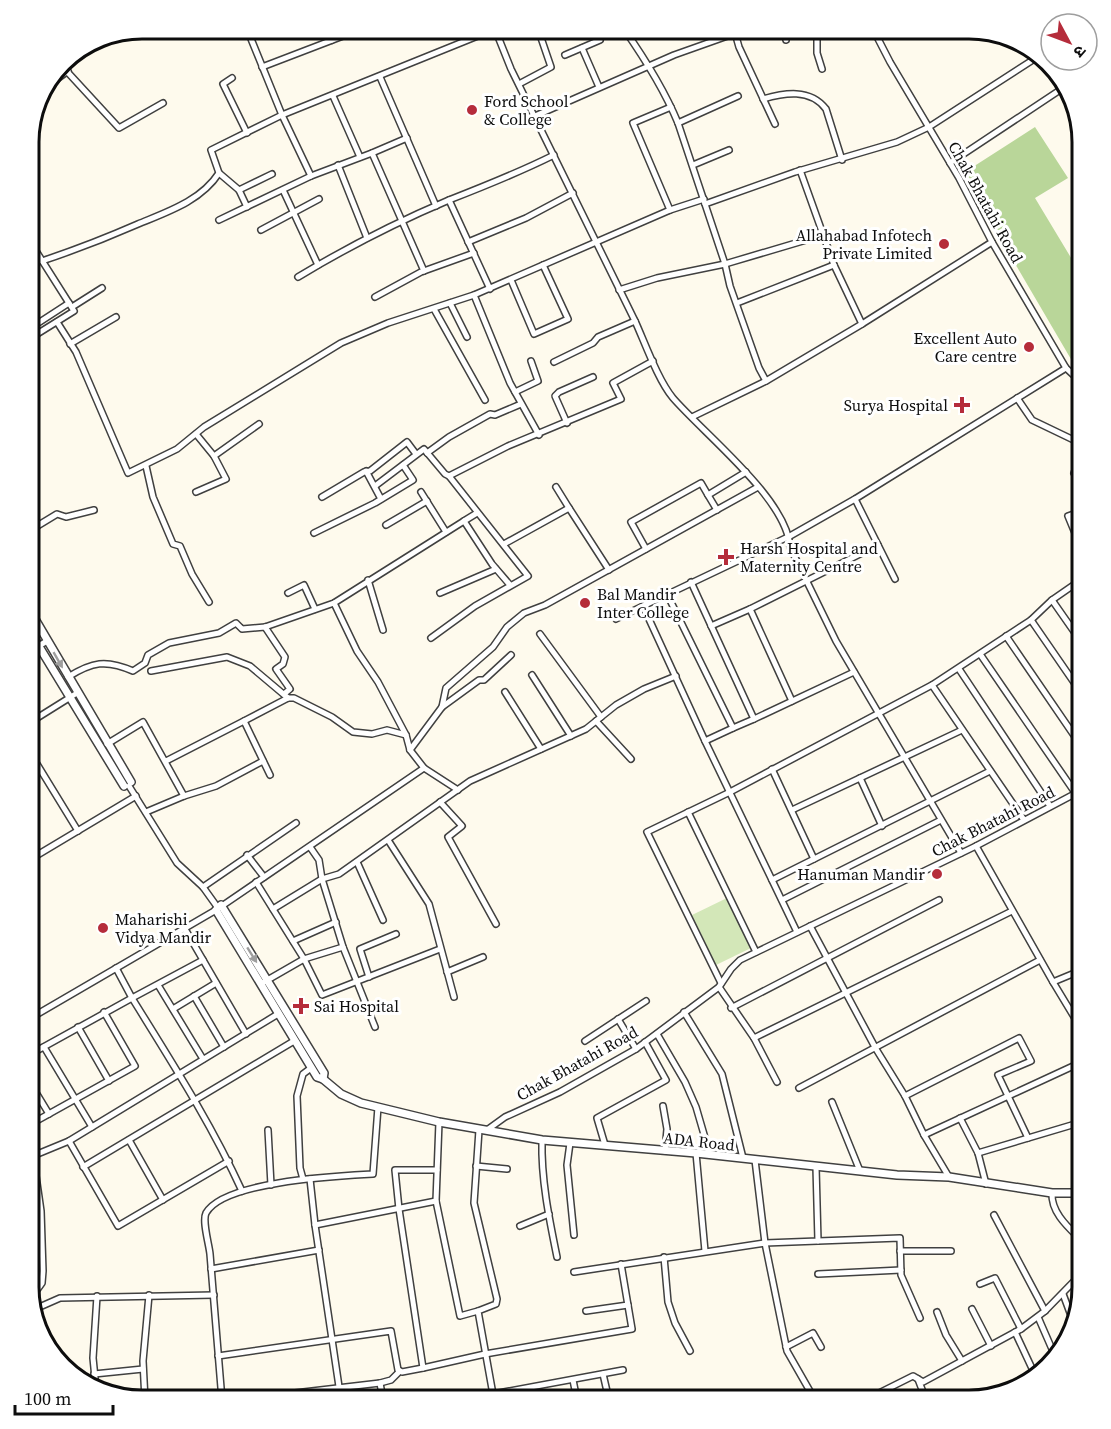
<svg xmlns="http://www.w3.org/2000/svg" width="1111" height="1429" viewBox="0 0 1111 1429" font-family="'Source Serif 4','Noto Sans Devanagari',serif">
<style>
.green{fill:#d3e7b8}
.forest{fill:#b9d699}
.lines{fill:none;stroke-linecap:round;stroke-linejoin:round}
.minor-casing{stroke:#404040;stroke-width:8}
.tertiary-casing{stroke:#404040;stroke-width:10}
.minor{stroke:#fff;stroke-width:5}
.tertiary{stroke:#fff;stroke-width:7}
.oneway{fill:#9e9e9e}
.poi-dot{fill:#b52c3b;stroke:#fff;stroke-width:2}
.labels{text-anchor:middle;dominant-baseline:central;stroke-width:6;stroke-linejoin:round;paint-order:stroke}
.poi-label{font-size:16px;fill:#0d0d0d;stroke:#fff;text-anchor:start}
.street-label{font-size:16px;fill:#0d0d0d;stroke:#fff}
.rim{fill:none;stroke:#0d0d0d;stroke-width:3}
</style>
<rect width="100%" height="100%" fill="#fefaed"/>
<polygon class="green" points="727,898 751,948 716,965 692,915"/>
<polygon class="forest" points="1035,127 1068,178 1035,198 1082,276 1082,378 983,209 965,172"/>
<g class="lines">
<defs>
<g id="minor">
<polyline points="247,29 282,115 311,176"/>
<polyline points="327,29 332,40"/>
<path d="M624,29C645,59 664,89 678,123L725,264L730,286L759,368L766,381"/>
<polyline points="737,29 737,40 739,47 775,124"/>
<polyline points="752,29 753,31 759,29"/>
<polyline points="784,29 786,40"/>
<polyline points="817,29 817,53 822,69"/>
<polyline points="873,29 890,62 959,178 992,242 1066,368 1082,383"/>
<polyline points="391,31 396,29"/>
<polyline points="582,48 599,87"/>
<polyline points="565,55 600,40"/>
<polyline points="66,59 73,55"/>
<polyline points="61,65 119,128 163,103"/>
<polyline points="262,67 343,36"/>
<polyline points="380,77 436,206"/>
<polyline points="232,78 223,84 247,133"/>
<polyline points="519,84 551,67 538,29"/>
<polyline points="42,90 68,71"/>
<polyline points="333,96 360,157"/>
<path d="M763,99C784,93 810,88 826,109L842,160"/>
<polyline points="535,116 674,55 736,33"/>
<polyline points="678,123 738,96"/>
<polyline points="372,153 407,138"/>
<polyline points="950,163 1066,86"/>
<polyline points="338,165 367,238"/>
<polyline points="693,165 729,150"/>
<polyline points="800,170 834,265 862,324"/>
<polyline points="219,173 239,190 272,174"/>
<polyline points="239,190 247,207"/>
<polyline points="283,190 318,265"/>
<polyline points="449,200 490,289"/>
<polyline points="705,204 795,172 897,142 929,127 1039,56"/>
<polyline points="670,210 633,123 671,107"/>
<polyline points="219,220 311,176 372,153 424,271"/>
<polyline points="261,230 319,199"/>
<polyline points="468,242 526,218 573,193"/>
<path d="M42,261C75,250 106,238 138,224C167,212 201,201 219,173L211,150L282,115L495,29L511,69L635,321C645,343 658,380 673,398C705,435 787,499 790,547L836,641L961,853"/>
<path d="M298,277C346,248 397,222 449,200C485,186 520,172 554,155"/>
<polyline points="511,280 534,334 568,319 543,265"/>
<polyline points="619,290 657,278 725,264 823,235"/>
<polyline points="474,295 510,383 539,435"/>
<polyline points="375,297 421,272 474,253"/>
<polyline points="450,303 467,337"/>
<polyline points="737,303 834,265"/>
<polyline points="72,307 102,288"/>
<polyline points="434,309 485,400"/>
<polyline points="57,322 76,352 128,473 177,449 204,427 341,343 388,323 474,295 670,210 704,199"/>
<polyline points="29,329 69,303"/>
<polyline points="29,339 74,311 29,240"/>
<polyline points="70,344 116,317"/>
<polyline points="554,362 593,343 598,337 635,321"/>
<polyline points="515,392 538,381 531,361"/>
<polyline points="1017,398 1032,420 1082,444"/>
<polyline points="692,417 766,381 862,324 992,242"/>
<polyline points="567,423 555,396 559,392 593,377"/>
<polyline points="196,434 214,456 226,479 196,492"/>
<polyline points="427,453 449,437 490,414 495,415 521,404"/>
<polyline points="214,456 259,424"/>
<polyline points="146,466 153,497 173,544 180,546 192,574 209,602"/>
<polyline points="366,471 381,499"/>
<polyline points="449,476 508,446 621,399 613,383 653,361"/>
<polyline points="1082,477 1074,473 1082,453"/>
<polyline points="375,486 424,449 445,474 449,476 528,576 475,606 431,638"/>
<polyline points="556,487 569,508"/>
<polyline points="421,492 446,532"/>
<polyline points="708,495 717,510"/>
<polyline points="322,497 364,472 370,471 407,442 416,454"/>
<polyline points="855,499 895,579"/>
<polyline points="477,513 464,521 492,564 510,585"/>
<polyline points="386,525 427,501"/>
<polyline points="29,531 57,514 66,517 94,510"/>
<polyline points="314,533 375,503 413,480 403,465"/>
<polyline points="504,544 569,508 609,570"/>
<polyline points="646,549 631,522 701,483 708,495 746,472"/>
<polyline points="1082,550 1068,516 1082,511"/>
<polyline points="368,580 383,630"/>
<polyline points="691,582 754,719 733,728"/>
<polyline points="288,593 304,585 315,609"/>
<polyline points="440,593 496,569"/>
<polyline points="667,594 733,728 705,741"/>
<polyline points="1052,600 1082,643"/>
<polyline points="616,619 643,606"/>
<polyline points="1031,620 1082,694"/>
<polyline points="711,626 750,609"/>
<polyline points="265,627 285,657 283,664 276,669 290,689 284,694"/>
<polyline points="540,634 601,717"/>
<polyline points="1006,636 1082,747"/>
<polyline points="29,652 47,641"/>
<polyline points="980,654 1076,794"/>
<polyline points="959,669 1050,806"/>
<polyline points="151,671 227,657 250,666 288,698"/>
<polyline points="532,675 571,736"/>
<path d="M68,677C92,662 106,659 133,671L145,663L148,655L169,643L219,633L236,623L242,629L265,627L334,603L464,521"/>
<polyline points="505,692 541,749"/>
<polyline points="792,701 750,609 878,545"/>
<polyline points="442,707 446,688 493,647 507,627 524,613 545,605 758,487"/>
<polyline points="754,719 854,672"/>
<polyline points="244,721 288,698 294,698 332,717 353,732 372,734 387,730 406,735"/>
<polyline points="596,721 631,759"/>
<polyline points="29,723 77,693"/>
<polyline points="107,744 143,722 184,796"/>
<polyline points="410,750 442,707 479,680 484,680 511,655"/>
<polyline points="29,751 78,831"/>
<polyline points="166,761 244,721 270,775"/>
<polyline points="424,768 458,790"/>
<polyline points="772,769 814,859"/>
<polyline points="860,778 882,826"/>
<polyline points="129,786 177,863 203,887 218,908"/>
<polyline points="440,802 462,826 448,837 496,924"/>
<polyline points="792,810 962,730"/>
<polyline points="146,812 184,796 216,786 263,761"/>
<polyline points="688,812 756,952"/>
<polyline points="1024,820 932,685 1031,620 1052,600 1078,582 1082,589"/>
<polyline points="388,840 429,904 454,997"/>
<polyline points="976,846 1053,982 1082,1030"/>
<polyline points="310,847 319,860 322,879 343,947 375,1027"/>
<polyline points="247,855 264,877"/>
<polyline points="29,860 136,796"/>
<polyline points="357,862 383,920"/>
<polyline points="772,880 990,771"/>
<polyline points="256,882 304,959 322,995 440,949"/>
<polyline points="203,887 296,823"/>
<polyline points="782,900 941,820"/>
<polyline points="273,909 322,879 339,874 470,781 586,729 616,705 644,689 676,676"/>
<polyline points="810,926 876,1049 905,1096 924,1135 949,1177"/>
<polyline points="185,929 246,1034"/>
<polyline points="797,932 705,741 643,606 790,536 855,499 1066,368"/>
<polyline points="293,941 336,922"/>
<polyline points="116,968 132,998 203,960"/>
<polyline points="447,972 483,957"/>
<polyline points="369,977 360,949 396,934"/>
<polyline points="264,982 304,959 343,947"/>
<polyline points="1053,982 1082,970"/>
<polyline points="721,983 647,832 730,792 932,685"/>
<polyline points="158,985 203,1059"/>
<polyline points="719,987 754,1038 777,1082"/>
<polyline points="194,996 224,1047"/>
<polyline points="731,1008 939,900"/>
<polyline points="173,1009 216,983"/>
<polyline points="684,1012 722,1074 743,1158"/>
<polyline points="29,1019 216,910 424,768 410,750 406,735 378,682 357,651 334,603"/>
<polyline points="618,1019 636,1049"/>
<polyline points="78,1027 109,1081"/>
<polyline points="657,1034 685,1082 696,1107 710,1155"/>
<polyline points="754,1038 1012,911"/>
<polyline points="585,1041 646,1001"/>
<polyline points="44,1047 92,1127"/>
<path d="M29,1055L132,998C171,1061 211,1123 242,1191"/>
<polyline points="29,1081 49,1114"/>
<polyline points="799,1088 1040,960"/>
<polyline points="905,1096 1019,1038 1031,1061 998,1075 1028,1138"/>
<polyline points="832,1102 860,1171"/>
<polyline points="663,1106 667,1129 665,1151"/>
<polyline points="960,1118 978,1153 986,1184"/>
<polyline points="439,1122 436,1201 460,1316 478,1311"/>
<polyline points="29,1125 135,1066 104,1012"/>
<polyline points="268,1130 271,1185"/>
<polyline points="479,1130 474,1203 497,1299 496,1304 478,1311 494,1400"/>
<polyline points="487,1130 505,1117 560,1092 636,1049 719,987 731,969 740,960 976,846 1082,790"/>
<polyline points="924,1135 1082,1062"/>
<polyline points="129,1140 163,1200"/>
<path d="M542,1140C541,1179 549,1218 557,1257"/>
<polyline points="69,1141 118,1226 229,1161"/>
<polyline points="570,1143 567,1165 574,1235"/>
<polyline points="29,1144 35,1155"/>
<polyline points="605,1145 597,1118 666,1080 645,1042"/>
<polyline points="696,1153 705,1251"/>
<polyline points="978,1153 1082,1122"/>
<polyline points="755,1160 765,1243 787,1351 815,1400"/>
<polyline points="29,1165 34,1162 35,1155 69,1141 278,1014"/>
<polyline points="476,1166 507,1169"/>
<polyline points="83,1167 294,1041"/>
<polyline points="437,1170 395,1170 399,1209 423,1368 485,1354 632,1329 621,1264"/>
<polyline points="303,1179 300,1168 297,1096 303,1074 311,1068"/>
<polyline points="310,1179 315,1225 341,1400"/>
<path d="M1052,1193C1051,1213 1069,1228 1082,1241"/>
<polyline points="994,1215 1045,1311"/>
<polyline points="315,1225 436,1201"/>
<polyline points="520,1226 549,1214"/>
<polyline points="818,1241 900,1238 901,1275 920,1318"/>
<polyline points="900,1251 951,1251"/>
<polyline points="664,1257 668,1302 675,1323 690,1351"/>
<polyline points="211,1269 319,1250"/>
<polyline points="574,1272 765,1243 818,1241 816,1167"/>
<polyline points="818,1274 901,1270"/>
<polyline points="980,1284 995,1278 1021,1329"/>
<polyline points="1063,1294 1073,1321"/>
<polyline points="32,1297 42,1283 43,1271 41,1211 34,1162"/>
<polyline points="35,1309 60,1298 214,1295"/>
<polyline points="972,1309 991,1346"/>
<polyline points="586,1311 628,1305"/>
<polyline points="937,1312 946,1335 962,1361"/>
<polyline points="1038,1317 1055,1356"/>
<polyline points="1015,1332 1036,1377"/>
<polyline points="786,1347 813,1333 821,1347"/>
<polyline points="218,1356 391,1331 398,1370 402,1372 423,1368"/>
<polyline points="94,1374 143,1369"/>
<polyline points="603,1374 609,1400"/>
<polyline points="918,1379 926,1400"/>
<polyline points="573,1380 577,1400"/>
<polyline points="380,1383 383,1400"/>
<polyline points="96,1388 93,1358 97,1296"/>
<polyline points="493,1394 623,1370"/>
<polyline points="145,1400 143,1361 149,1295"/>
<path d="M222,1400C218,1352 214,1303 210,1254C209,1244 202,1221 206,1213C224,1181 338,1176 373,1174L378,1107"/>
<polyline points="234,1400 380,1383 391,1380 400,1371"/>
<polyline points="865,1400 913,1376 923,1382 1021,1329 1045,1311 1082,1273"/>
</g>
<g id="tertiary">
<polyline points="29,609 131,782"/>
<polyline points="29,630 124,786"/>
<polyline points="221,905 324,1073 323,1079"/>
<polyline points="216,910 317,1077 323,1079 341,1094 361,1103 439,1122 542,1140 696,1153 897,1175 949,1177 1052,1193 1082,1193"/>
</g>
</defs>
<use href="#minor" class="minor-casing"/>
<use href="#tertiary" class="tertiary-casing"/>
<use href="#minor" class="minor"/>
<use href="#tertiary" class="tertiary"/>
</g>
<defs><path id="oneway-solid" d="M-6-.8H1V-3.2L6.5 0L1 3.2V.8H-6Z" transform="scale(1.5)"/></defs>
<g class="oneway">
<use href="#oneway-solid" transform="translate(58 660) rotate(60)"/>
<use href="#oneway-solid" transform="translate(252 955) rotate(58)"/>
</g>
<g class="poi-dot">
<circle cx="472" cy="110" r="6"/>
<circle cx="944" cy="244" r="6"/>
<circle cx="1029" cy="347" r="6"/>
<path d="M959 396h6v6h6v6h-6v6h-6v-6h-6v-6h6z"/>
<path d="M723 548h6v6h6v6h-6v6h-6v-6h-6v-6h6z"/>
<circle cx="585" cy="603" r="6"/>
<circle cx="937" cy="874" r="6"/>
<circle cx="103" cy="928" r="6"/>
<path d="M298 997h6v6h6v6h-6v6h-6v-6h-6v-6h6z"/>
</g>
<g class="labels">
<g class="poi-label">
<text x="484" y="101">Ford School<tspan x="484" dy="18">&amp; College</tspan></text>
<text x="932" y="235" text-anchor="end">Allahabad Infotech<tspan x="932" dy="18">Private Limited</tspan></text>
<text x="1017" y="338" text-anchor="end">Excellent Auto<tspan x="1017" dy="18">Care centre</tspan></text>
<text x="948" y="405" text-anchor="end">Surya Hospital</text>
<text x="740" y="548">Harsh Hospital and<tspan x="740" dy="18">Maternity Centre</tspan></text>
<text x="597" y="594">Bal Mandir<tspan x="597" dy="18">Inter College</tspan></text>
<text x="925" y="874" text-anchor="end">Hanuman Mandir</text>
<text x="115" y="919">Maharishi<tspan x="115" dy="18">Vidya Mandir</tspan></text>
<text x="314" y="1006">Sai Hospital</text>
</g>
<g class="street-label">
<text transform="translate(986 202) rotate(61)">Chak Bhatahi Road</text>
<text transform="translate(993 821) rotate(-27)">Chak Bhatahi Road</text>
<text transform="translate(577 1063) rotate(-29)">Chak Bhatahi Road</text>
<text transform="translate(699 1141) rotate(6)">ADA Road</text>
</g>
</g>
<path d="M0 0H1111V1429H0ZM142 39H969A103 103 0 0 1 1072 142V1287A103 103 0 0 1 969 1390H142A103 103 0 0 1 39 1287V142A103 103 0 0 1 142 39Z" fill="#fff" fill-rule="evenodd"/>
<path class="rim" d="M142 39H969A103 103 0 0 1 1072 142V1287A103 103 0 0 1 969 1390H142A103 103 0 0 1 39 1287V142A103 103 0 0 1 142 39Z"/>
<g transform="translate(1069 42) rotate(131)"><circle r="28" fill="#ffffff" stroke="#9e9e9e" stroke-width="1.5"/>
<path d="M0-4.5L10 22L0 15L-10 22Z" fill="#b52c3b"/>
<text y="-9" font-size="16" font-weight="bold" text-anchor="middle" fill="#0d0d0d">उ</text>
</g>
<path d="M15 1405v9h98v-9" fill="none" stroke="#0d0d0d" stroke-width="3"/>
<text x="24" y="1405" font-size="18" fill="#0d0d0d" stroke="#ffffff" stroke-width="4.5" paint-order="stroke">100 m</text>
</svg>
